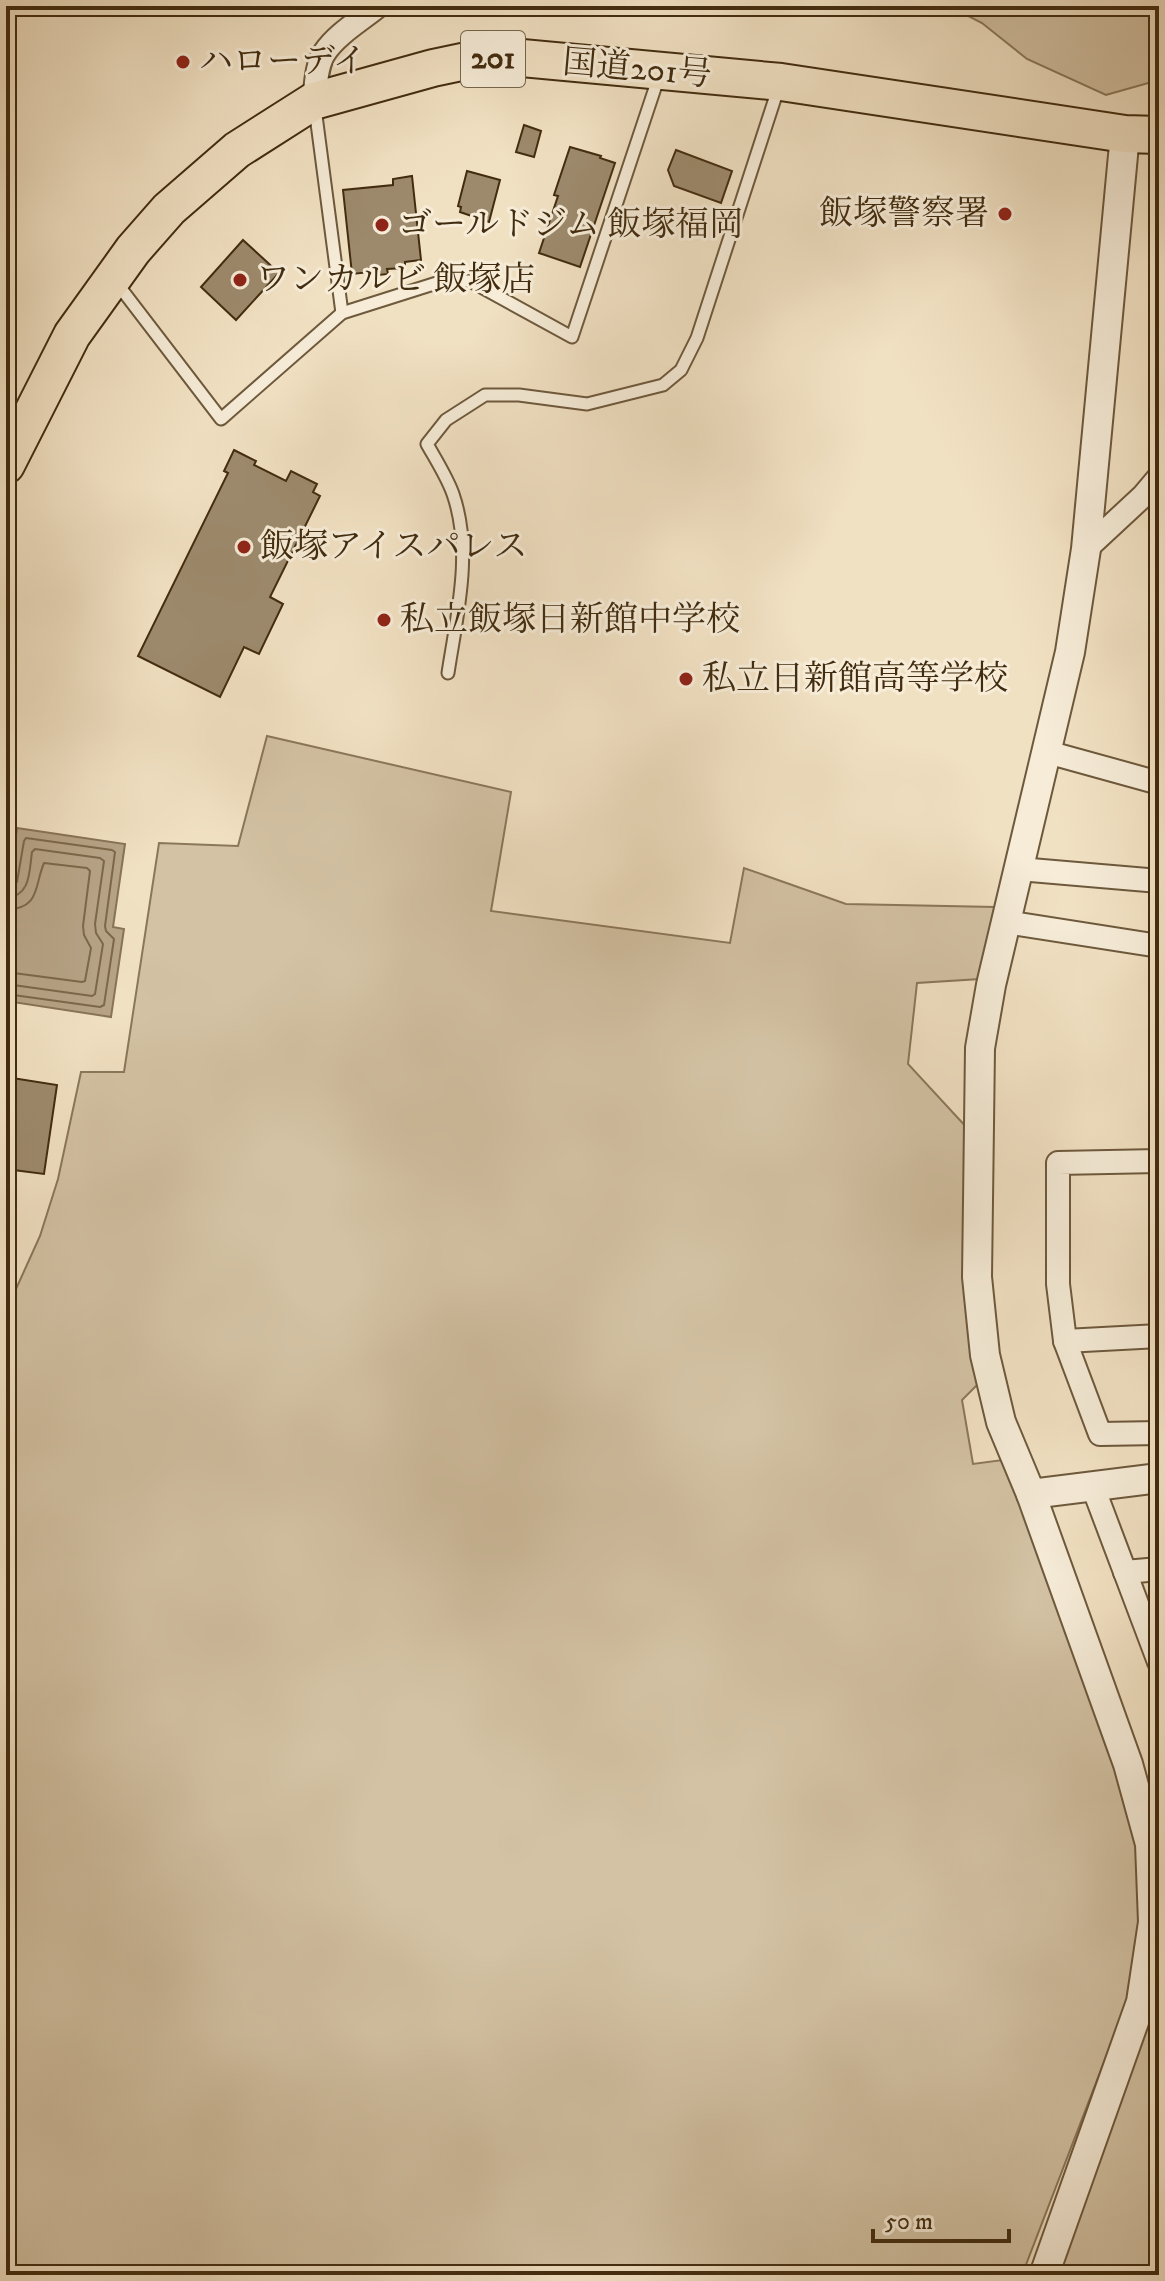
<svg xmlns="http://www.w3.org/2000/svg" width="1165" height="2281" viewBox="0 0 1165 2281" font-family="'IM FELL DW Pica','Noto Serif JP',serif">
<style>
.green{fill:#d3c2a4;stroke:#8a775a;stroke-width:2}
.water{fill:#b6a386;stroke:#887356;stroke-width:2}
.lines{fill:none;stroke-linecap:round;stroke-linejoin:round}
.shore{stroke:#7c684a;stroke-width:2}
.building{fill:#9d8a6d;stroke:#422c0f;stroke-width:2}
.service-casing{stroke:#6e593c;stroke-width:15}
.minor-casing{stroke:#6e593c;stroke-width:26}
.tertiary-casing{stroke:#6e593c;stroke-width:32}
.trunk-casing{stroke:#422c0f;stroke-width:40}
.service{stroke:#f6ecd8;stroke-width:11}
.minor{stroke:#f6ecd8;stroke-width:22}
.tertiary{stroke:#f6ecd8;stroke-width:28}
.trunk{stroke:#f1e1c3;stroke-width:36}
.poi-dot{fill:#8f2418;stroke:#f6ecd8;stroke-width:3}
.labels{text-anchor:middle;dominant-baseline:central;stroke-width:6;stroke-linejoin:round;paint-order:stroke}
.shield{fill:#f6ecd8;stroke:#78664b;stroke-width:2}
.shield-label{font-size:32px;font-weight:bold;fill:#422c0f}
.poi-label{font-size:34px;fill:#422c0f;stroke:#f6ecd8;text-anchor:start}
.street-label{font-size:34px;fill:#422c0f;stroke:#f6ecd8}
</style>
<rect width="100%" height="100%" fill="#f1e1c3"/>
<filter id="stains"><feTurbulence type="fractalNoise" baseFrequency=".0025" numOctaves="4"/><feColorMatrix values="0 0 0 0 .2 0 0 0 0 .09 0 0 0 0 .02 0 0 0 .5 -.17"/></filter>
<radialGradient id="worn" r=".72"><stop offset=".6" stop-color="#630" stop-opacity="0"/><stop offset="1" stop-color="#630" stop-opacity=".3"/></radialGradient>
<g class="green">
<polygon points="949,6 1159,6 1159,80 1106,95 1027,59 982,23"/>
<polygon points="267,736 511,792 491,911 730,943 744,868 846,904 995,907 980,979 917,983 908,1064 969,1130 981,1381 962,1400 973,1464 1010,1459 1140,1843 1145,1914 1137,1970 1124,2010 1022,2275 6,2275 6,1311 40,1236 58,1179 81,1072 124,1072 159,843 238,846"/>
<polygon points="1159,1989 1159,2275 1059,2275 1060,2272"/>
</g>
<polygon class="water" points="17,828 125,844 113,927 124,929 111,1017 6,1001 6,905"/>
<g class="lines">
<g class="shore">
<polyline points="6,888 13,887 17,882 24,841 26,838 112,850 115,852 105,926 106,931 114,939 104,1005 100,1007 6,994"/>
<path d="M6,898C31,896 29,872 32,852L35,849L100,858L104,861L95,924L96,933L103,944L95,994L92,996L6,984"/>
<path d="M6,910C41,908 34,886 44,863L87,868L90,871L83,926L84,935L91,948L85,981L82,982L6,972"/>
</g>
</g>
<g class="building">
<polygon points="524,125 541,131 534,157 516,152"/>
<polygon points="570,147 601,156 600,158 615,163 580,267 539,253 558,196 554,195"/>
<polygon points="676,150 732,171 721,203 674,186 668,170"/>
<polygon points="467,171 500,180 489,222 460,212 461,207 458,206"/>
<polygon points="412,176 421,260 405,262 405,268 387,269 388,274 370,276 370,272 352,274 343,190 393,185 393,179"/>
<polygon points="243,240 279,273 236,320 201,287"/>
<polygon points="234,450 256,461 254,465 286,481 291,471 317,484 313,492 320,496 270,597 283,604 259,654 244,647 220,697 138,656 228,473 224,471"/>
<polygon points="6,1077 57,1085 44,1174 6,1169"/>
</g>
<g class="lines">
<defs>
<g id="service">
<polyline points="315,108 342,313"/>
<polyline points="116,282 221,419 342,313 443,281 470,281 572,337 659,76"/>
<path d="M448,673C457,614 473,552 453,494C447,477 436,460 427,444L446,420L485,395H519L587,404L663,385L681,370L697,338L779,86"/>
</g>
<g id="minor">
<path d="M314,101C316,86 316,65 325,52C337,34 361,20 378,6"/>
<polyline points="1086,549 1143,496 1159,477"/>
<polyline points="1047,752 1159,783"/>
<polyline points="1019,869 1159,881"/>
<polyline points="1006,922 1159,946"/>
<polyline points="1159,1161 1058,1163 1058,1284 1065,1341 1100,1434 1159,1433"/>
<polyline points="1065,1341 1159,1336"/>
<polyline points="1093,1487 1159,1662"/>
<polyline points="1125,1572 1159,1569"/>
</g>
<g id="tertiary">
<polyline points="1031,1494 1159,1478"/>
<polyline points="1044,2275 1141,2002 1153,1922 1150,1844 1128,1764 1031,1494 1001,1422 985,1355 977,1277 980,1048 991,985 1070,652 1086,549 1125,134"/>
</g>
<polyline id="trunk" points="6,465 72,335 133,250 169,209 237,150 314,101 433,68 471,60 522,58 781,82 1125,134 1159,135"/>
</defs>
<use href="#service" class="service-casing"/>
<use href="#minor" class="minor-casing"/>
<use href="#tertiary" class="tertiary-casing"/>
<use href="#trunk" class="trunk-casing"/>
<use href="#service" class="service"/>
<use href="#minor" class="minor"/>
<use href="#tertiary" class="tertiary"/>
<use href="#trunk" class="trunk"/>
</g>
<g class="poi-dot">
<circle cx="183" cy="62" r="8"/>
<circle cx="1005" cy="214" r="8"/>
<circle cx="382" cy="225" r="8"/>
<circle cx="240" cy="280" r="8"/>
<circle cx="244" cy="547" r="8"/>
<circle cx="384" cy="620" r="8"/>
<circle cx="686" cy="679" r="8"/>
</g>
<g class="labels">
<rect class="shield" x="461" y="31" width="64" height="56" rx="6"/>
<g class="shield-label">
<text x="493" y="59">201</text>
</g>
<g class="poi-label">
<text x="199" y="62">ハローデイ</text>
<text x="989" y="214" text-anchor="end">飯塚警察署</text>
<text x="398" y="225">ゴールドジム 飯塚福岡</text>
<text x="256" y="280">ワンカルビ 飯塚店</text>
<text x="260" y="547">飯塚アイスパレス</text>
<text x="400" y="620">私立飯塚日新館中学校</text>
<text x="702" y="679">私立日新館高等学校</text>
</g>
<g class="street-label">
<text transform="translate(637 69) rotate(5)">国道201号</text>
</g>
</g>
<rect width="1165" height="2281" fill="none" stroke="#f1e1c3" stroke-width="32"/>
<rect x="8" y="8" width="1149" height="2265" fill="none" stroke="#422c0f" stroke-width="4"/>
<rect x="16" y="16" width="1133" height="2249" fill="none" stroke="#422c0f" stroke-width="2"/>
<path d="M873 2229v12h136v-12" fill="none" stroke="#422c0f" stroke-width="4"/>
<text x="885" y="2229" font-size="24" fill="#422c0f" stroke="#f6ecd8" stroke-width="6" paint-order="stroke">50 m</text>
<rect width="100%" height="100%" filter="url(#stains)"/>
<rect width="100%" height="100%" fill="url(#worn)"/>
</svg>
